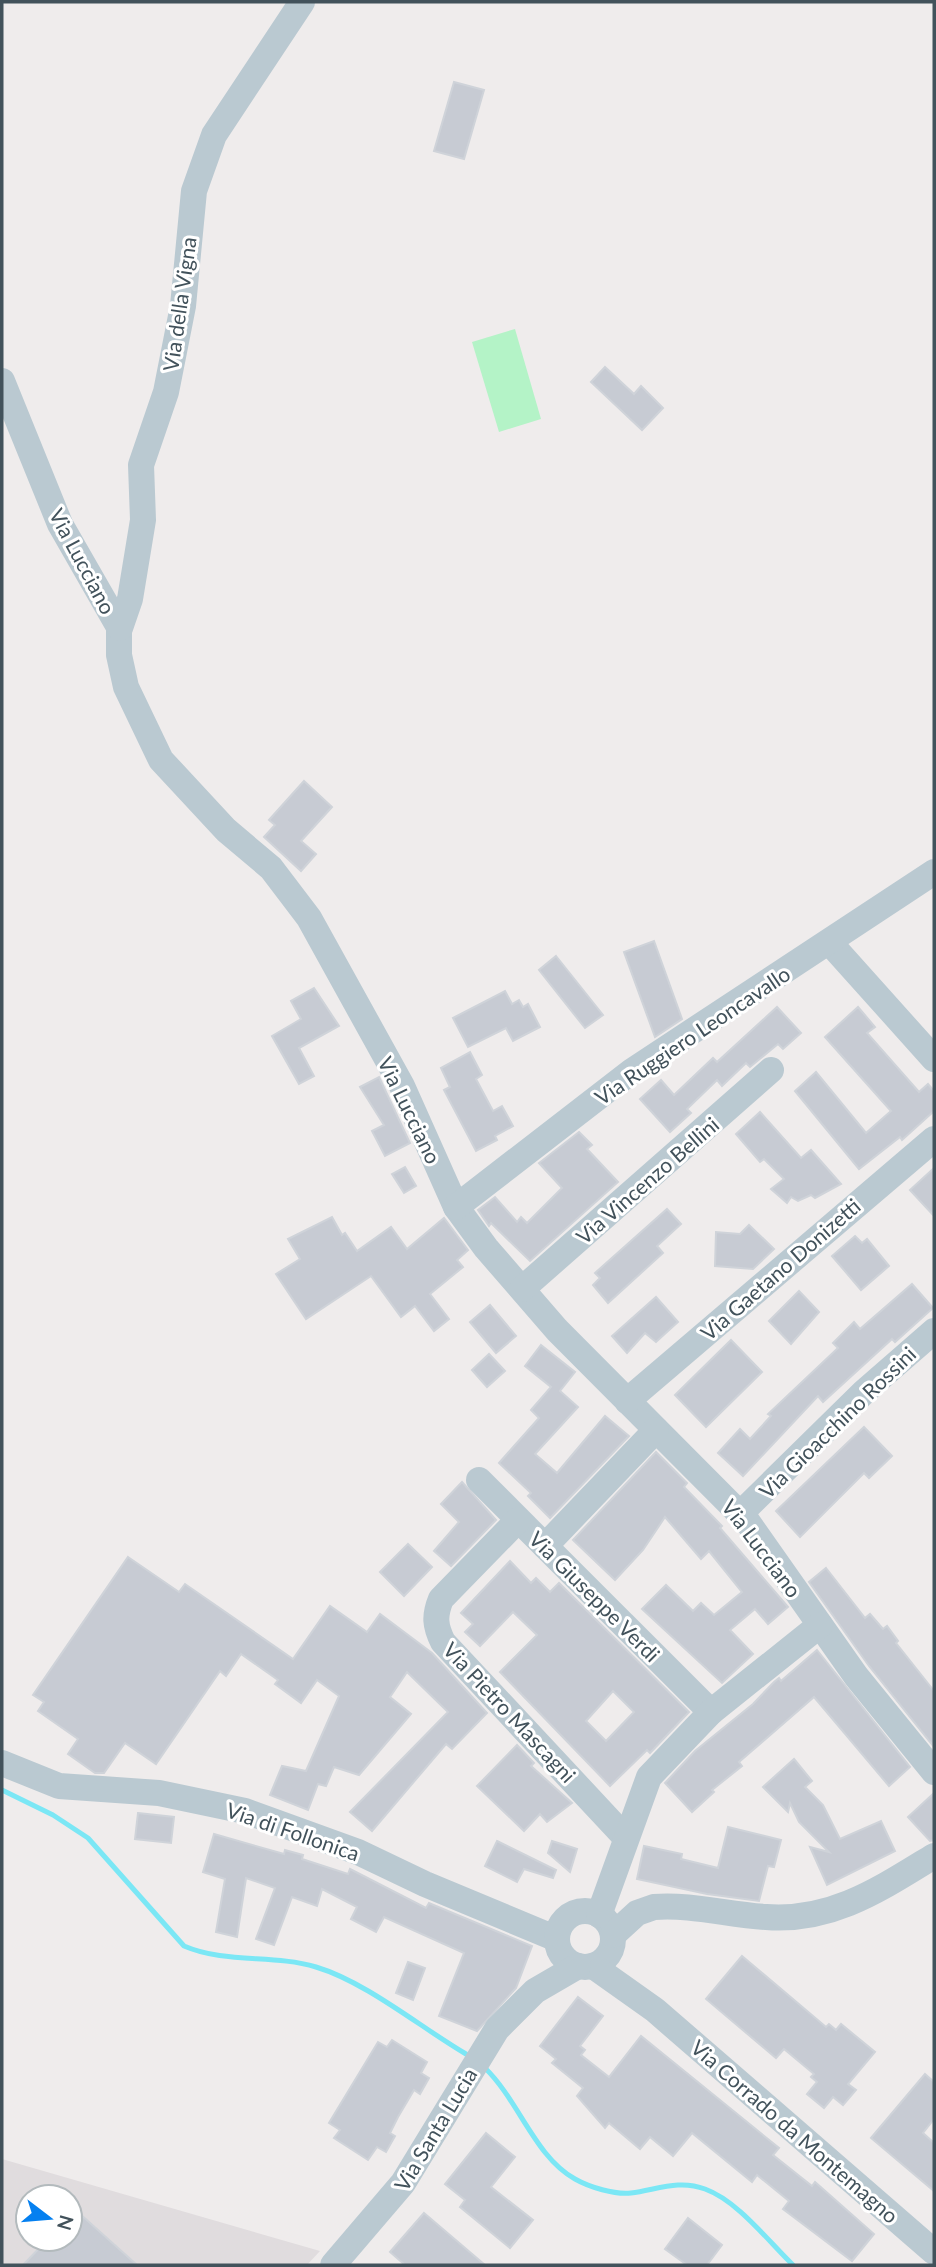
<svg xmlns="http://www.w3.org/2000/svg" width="936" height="2267" viewBox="0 0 936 2267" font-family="Lato,sans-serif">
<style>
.education{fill:#e0dcde;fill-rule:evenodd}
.green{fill:#b4f3c7}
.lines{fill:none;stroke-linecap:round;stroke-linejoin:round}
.stream{stroke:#7be7f5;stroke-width:5}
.building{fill:#c7cbd3;stroke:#cfd3d9;stroke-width:2;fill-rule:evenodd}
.minor{stroke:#bac9d1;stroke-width:26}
.labels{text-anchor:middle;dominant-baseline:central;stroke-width:6;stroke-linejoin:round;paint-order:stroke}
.street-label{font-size:21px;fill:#42525b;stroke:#fff}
</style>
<rect width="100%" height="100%" fill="#efecec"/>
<path class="education" d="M2,2159L320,2251L307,2265H2ZM28,2197H70V2239H28Z"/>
<polygon class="green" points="515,329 541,419 499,432 472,342"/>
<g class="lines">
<g class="stream">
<path d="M2,1790L53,1815L88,1838L184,1946C226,1964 273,1954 316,1967C366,1982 420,2027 466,2054"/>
<path d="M485,2068C519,2101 535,2157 575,2179C589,2187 615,2195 631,2193C656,2190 679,2179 705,2189C738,2201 768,2241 793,2265"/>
</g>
</g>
<g class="building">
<polygon points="454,82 484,90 464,159 434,151"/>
<polygon points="605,367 634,394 641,386 663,408 642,430 591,382"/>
<polygon points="304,781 332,807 301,841 316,854 301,871 264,837 275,825 269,820"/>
<polygon points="654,941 682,1019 655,1037 624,952"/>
<polygon points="556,956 603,1015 585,1028 539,970"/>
<polygon points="314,988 339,1026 299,1048 314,1076 299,1084 272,1036 301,1019 291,1001"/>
<polygon points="505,991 512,1004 519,1000 523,1007 528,1004 540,1027 513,1041 506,1028 468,1047 453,1018"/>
<polygon points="777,1007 801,1033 783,1049 778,1044 750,1067 746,1063 722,1086 717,1080 687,1109 691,1113 670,1132 640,1099 661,1080 674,1095 713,1058 717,1062"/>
<polygon points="858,1007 875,1027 867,1033 919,1092 928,1084 934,1091 934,1111 902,1140 900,1137 859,1169 795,1091 816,1072 866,1133 891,1111 825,1037"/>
<polygon points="470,1052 482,1075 476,1079 493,1111 502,1106 513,1126 495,1136 497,1140 476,1151 444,1090 450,1087 441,1068"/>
<polygon points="379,1077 410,1143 385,1156 372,1131 384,1125 360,1087"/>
<polygon points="760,1112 801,1158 811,1150 841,1184 815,1198 811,1195 798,1201 791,1197 787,1203 771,1189 784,1179 764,1159 760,1162 736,1134"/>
<polygon points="579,1132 592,1145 587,1149 618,1182 530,1261 491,1223 489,1226 478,1210 495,1197 517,1222 521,1217 527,1223 562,1188 539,1163"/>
<polygon points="405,1167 416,1186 404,1193 392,1174"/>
<polygon points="934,1168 934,1216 910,1190"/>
<polygon points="667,1209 681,1224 657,1246 663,1253 608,1303 593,1285 600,1278 595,1273"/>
<polygon points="332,1217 342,1235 345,1233 357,1251 391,1227 407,1249 444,1218 468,1250 457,1260 463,1267 430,1294 449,1319 434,1331 415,1306 401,1317 371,1276 306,1319 276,1274 300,1259 288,1239"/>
<polygon points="749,1225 774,1249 753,1269 715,1266 716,1232 740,1234"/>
<polygon points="855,1236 862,1243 867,1239 889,1266 861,1290 832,1256"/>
<polygon points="912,1284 933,1308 895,1342 892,1339 823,1402 818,1396 743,1476 718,1453 740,1429 750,1439 771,1416 768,1414 838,1348 833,1343 854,1322 860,1329"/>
<polygon points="799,1291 819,1312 791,1344 769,1321"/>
<polygon points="656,1297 678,1322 656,1342 645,1333 627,1353 612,1336"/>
<polygon points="490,1305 516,1336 496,1353 470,1322"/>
<polygon points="731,1340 762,1372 706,1427 675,1395"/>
<polygon points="541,1345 575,1372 560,1391 578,1407 535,1454 557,1473 605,1416 629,1436 550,1518 528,1496 531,1493 499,1463 539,1418 531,1410 551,1387 525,1366"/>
<polygon points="489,1354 505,1371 487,1387 472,1370"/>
<polygon points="864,1427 892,1456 869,1478 864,1473 800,1537 776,1511"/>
<polygon points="656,1452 687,1483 684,1487 722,1526 720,1528 788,1607 768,1624 755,1609 730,1630 753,1654 722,1683 642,1609 666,1585 693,1611 701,1603 714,1615 742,1592 709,1551 701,1559 665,1517 643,1550 615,1580 573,1540"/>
<polygon points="462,1482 496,1520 451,1566 434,1551 459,1522 441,1504"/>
<polygon points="408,1544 432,1567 404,1596 380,1572"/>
<polygon points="128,1557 179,1592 185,1584 293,1659 330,1606 367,1632 380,1614 432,1653 487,1713 452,1749 446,1744 372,1831 350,1812 448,1712 407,1672 390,1697 411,1714 359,1775 334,1767 326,1786 318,1784 308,1810 270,1795 282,1766 306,1771 339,1696 317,1680 301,1703 275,1684 278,1680 241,1654 226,1676 220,1671 156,1764 125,1743 104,1773 95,1773 68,1754 78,1739 38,1711 44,1702 33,1695"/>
<path d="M510,1561L531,1583L536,1578L550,1592L559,1583L689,1712L650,1753L647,1750L610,1786L500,1672L537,1635L513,1612L480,1646L465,1632L473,1624L461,1613ZM613,1691L634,1712L606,1741L586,1721Z"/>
<polygon points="826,1568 865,1618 870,1614 883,1629 887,1626 898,1641 896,1643 934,1691 934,1747 869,1666 809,1582"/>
<polygon points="817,1650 910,1767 889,1786 814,1697 739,1762 742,1766 712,1790 714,1792 692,1812 665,1783 695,1751 753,1704 774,1682 779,1678 781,1681"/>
<polygon points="517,1745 534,1763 531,1766 572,1803 547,1822 540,1814 524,1831 477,1786"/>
<polygon points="794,1759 812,1781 805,1787 823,1805 840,1839 881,1821 895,1851 827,1885 810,1847 829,1852 799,1822 790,1803 788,1812 763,1787"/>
<polygon points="934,1793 934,1840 930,1841 908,1817"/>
<polygon points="138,1813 174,1817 171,1843 135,1839"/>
<polygon points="728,1827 781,1840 774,1867 768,1866 759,1901 707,1894 637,1879 644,1846 682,1854 681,1859 718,1868"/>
<polygon points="214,1834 284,1854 285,1850 303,1855 302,1859 348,1874 350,1869 426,1908 429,1903 532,1946 516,1988 477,2031 439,2016 464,1953 384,1917 376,1932 351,1919 357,1907 322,1889 317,1906 292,1897 274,1945 256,1939 275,1888 246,1878 237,1937 216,1932 225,1879 203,1872"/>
<polygon points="497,1841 556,1870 553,1878 524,1869 517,1882 485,1866"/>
<polygon points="552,1841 577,1849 570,1872 548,1853"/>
<polygon points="742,1956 826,2027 829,2024 836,2030 841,2024 875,2052 848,2084 856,2090 843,2105 833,2097 824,2108 807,2094 817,2082 811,2077 814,2074 784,2049 776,2058 706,1999"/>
<polygon points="408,1962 425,1968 413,2000 396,1993"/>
<polygon points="578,1997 603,2016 580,2046 585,2050 581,2055 609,2077 641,2036 779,2148 773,2155 812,2186 815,2182 874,2234 852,2261 783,2209 789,2201 757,2175 752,2182 692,2133 673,2156 650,2137 640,2149 609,2123 605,2128 577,2096 583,2088 552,2063 556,2059 540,2046"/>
<polygon points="392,2040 427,2062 421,2073 429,2078 420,2094 414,2090 398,2117 390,2133 395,2136 386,2152 377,2147 368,2160 334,2138 340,2130 329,2123 378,2042 387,2047"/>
<polygon points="925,2074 934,2082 934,2119 923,2133 934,2143 934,2191 871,2138"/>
<polygon points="486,2133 515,2157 491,2187 533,2220 510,2248 460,2207 465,2200 445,2184"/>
<polygon points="70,2205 137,2265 23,2265 48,2239 70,2239"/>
<polygon points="424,2213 485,2265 405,2265 390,2252"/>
<polygon points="688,2218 722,2245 707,2265 687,2265 665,2249"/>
</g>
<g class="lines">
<g class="minor">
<polyline points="2,381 60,524 119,627 119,655 126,687 161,760 226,830 271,868 309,918 402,1086 456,1207 486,1248 557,1330 747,1521 856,1676 934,1772"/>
<polyline points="120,628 130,599 143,520 141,465 166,392 183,306 194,191 214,135 302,2"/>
<polyline points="830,943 934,1059"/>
<polyline points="456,1207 632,1071 934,872"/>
<polyline points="522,1289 771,1070"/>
<polyline points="627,1401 934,1139"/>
<polyline points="479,1480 711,1712"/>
<polyline points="740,1514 864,1392 934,1331"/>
<path d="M518,1520L441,1599C434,1616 435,1626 443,1642L625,1837"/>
<polyline points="545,1546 656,1430"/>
<polyline points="2,1763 59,1786 159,1793 245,1811 358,1852 425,1884 557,1939"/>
<circle cx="585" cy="1939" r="28"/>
<polyline points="599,1915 649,1777 711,1712 820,1625"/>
<path d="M613,1935L637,1913L654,1907C691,1904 729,1915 766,1917C832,1922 880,1889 934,1856"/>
<polyline points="593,1966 655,2010 934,2252"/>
<polyline points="333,2265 403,2183 497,2029 535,1991 578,1966"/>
</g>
</g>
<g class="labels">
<g class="street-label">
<text transform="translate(179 304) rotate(-82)">Via della Vigna</text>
<text transform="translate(83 561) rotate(62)">Via Lucciano</text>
<text transform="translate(692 1035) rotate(-34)">Via Ruggiero Leoncavallo</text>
<text transform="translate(410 1110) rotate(64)">Via Lucciano</text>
<text transform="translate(647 1180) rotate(-41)">Via Vincenzo Bellini</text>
<text transform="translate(780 1269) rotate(-41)">Via Gaetano Donizetti</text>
<text transform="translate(837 1422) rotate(-44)">Via Gioacchino Rossini</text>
<text transform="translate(762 1548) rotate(53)">Via Lucciano</text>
<text transform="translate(595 1596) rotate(45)">Via Giuseppe Verdi</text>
<text transform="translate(510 1712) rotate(47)">Via Pietro Mascagni</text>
<text transform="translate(293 1831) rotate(19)">Via di Follonica</text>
<text transform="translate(435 2129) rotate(-59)">Via Santa Lucia</text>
<text transform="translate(795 2131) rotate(41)">Via Corrado da Montemagno</text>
</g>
</g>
<rect width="936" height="2267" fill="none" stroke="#42525b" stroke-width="7"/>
<g transform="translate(49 2218) rotate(106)"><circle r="33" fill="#ffffff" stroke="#b3babd" stroke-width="2"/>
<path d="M0-5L12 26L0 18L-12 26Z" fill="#0580f0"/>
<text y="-10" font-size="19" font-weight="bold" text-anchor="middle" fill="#42525b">N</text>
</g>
</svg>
